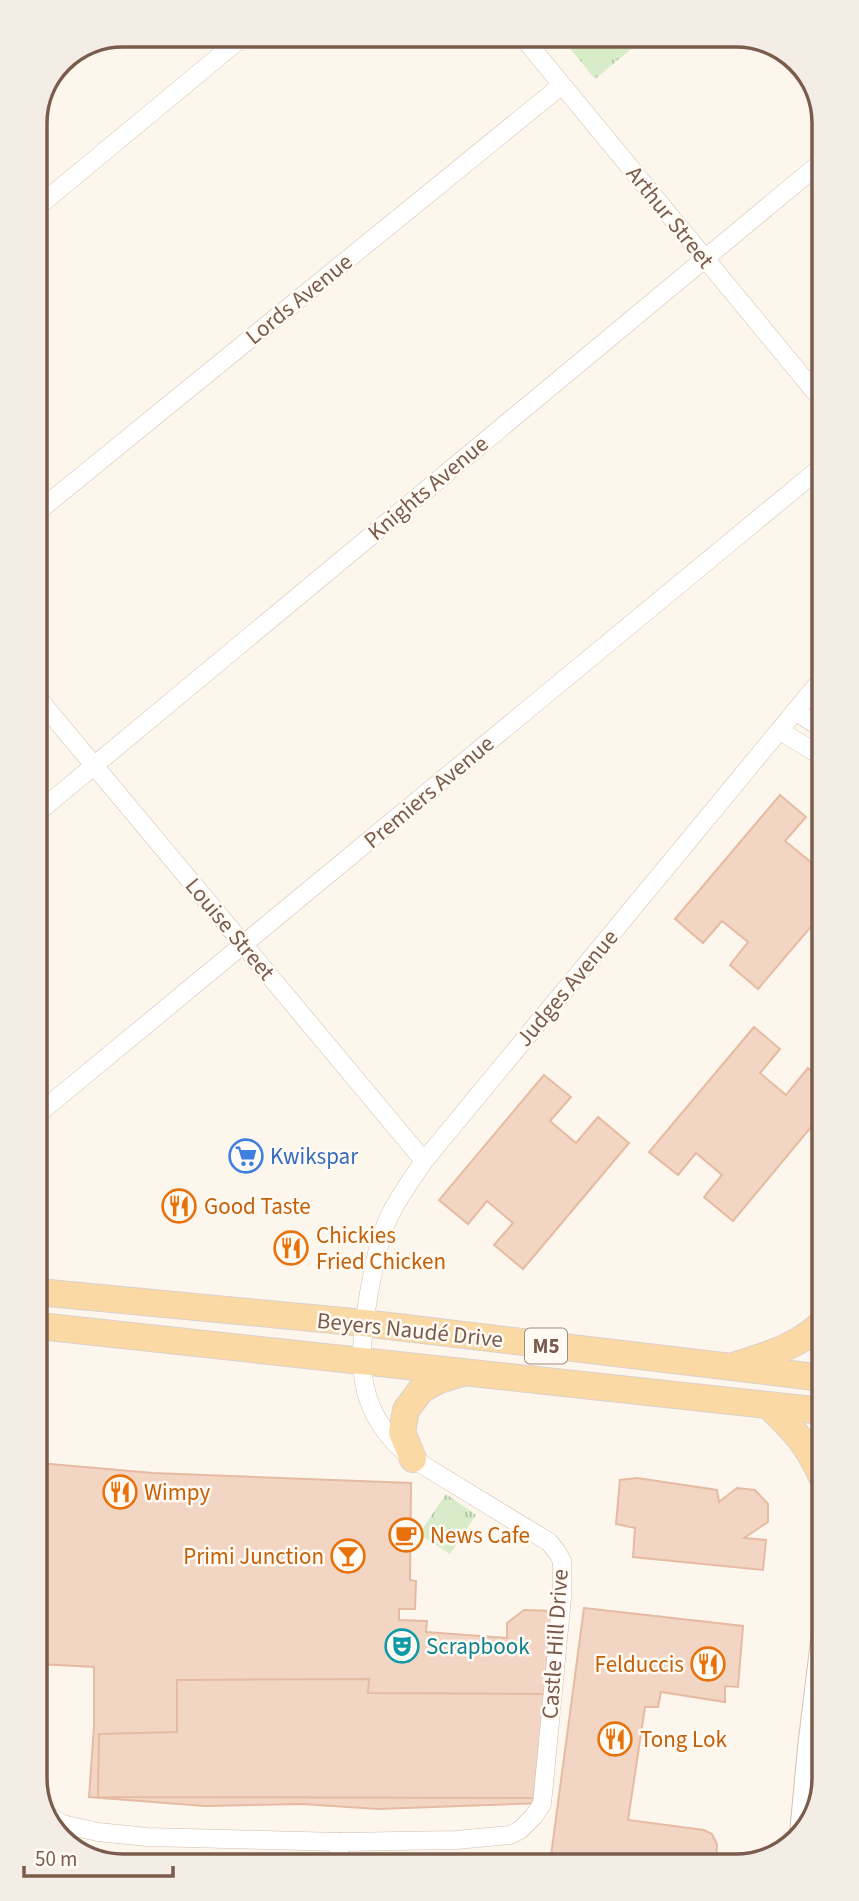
<svg xmlns="http://www.w3.org/2000/svg" width="859" height="1901" viewBox="0 0 859 1901" font-family="'Source Sans 3',sans-serif">
<style>
.grass{fill:url(#grass-tufts)}
.building{fill:#f3d5c3;stroke:#e6bba3;stroke-width:2}
.lines{fill:none;stroke-linecap:round;stroke-linejoin:round}
.street-casing{stroke:#d1beb0;stroke-width:19}
.secondary-casing{stroke:#d6c0b0;stroke-width:26}
.primary-casing{stroke:#dad1cd;stroke-width:28}
.street{stroke:#fff;stroke-width:18}
.secondary{stroke:#fff;stroke-width:24}
.primary{stroke:#fbd9a5;stroke-width:26}
.labels{text-anchor:middle;dominant-baseline:central;stroke-width:5;stroke-linejoin:round;paint-order:stroke}
.shield{fill:#fffaf3;stroke:#a28b7f;stroke-width:2}
.shield-label{font-size:21px;font-weight:bold;fill:#7a5c4d}
.street-label{font-size:23px;fill:#7a5c4d;stroke:#fffaf3}
.shop-label{font-size:23px;fill:#366cbe;stroke:#fffaf3;text-anchor:start}
.food-label{font-size:23px;fill:#c56008;stroke:#fffaf3;text-anchor:start}
.culture-label{font-size:23px;fill:#0d838f;stroke:#fffaf3;text-anchor:start}
.rim{fill:none;stroke:#7a5c4d;stroke-width:3.5}
</style>
<defs>
<pattern id="grass-tufts" width="24" height="20" patternUnits="userSpaceOnUse" patternTransform="scale(1.75)"><rect width="24" height="20" fill="#d8ecc9"/><path d="M3 7l-1-3M5 7V3M7 7l1-3M15 17l-1-3M17 17v-4M19 17l1-3" fill="none" stroke="#b4c2a5"/></pattern>
</defs>
<rect width="100%" height="100%" fill="#fdf6ec"/>
<g class="grass">
<polygon points="559,35 648,35 595,79"/>
<polygon points="446,1494 476,1515 450,1554 419,1534"/>
</g>
<g class="building">
<polygon points="780,795 806,817 785,841 812,863 821,851 822,914 758,989 730,965 748,942 722,921 703,943 675,919"/>
<polygon points="754,1027 780,1049 760,1073 786,1095 808,1068 822,1080 822,1114 733,1221 704,1197 722,1175 696,1153 678,1175 649,1152"/>
<polygon points="544,1075 571,1097 550,1121 576,1143 598,1117 629,1143 523,1269 494,1245 513,1223 487,1201 468,1224 439,1200"/>
<polygon points="39,1463 153,1473 411,1483 410,1580 416,1581 415,1609 399,1609 399,1620 427,1621 426,1632 507,1638 507,1623 524,1610 556,1611 541,1803 378,1809 302,1804 205,1806 89,1797 94,1726 94,1667 39,1664"/>
<polygon points="637,1478 717,1490 719,1502 737,1488 755,1490 768,1504 768,1522 744,1538 766,1540 763,1570 633,1557 635,1528 616,1524 620,1480"/>
<polygon points="584,1608 743,1626 738,1687 725,1686 725,1702 661,1692 658,1707 645,1707 628,1820 704,1830 712,1834 717,1844 716,1861 550,1863"/>
<polygon points="369,1679 368,1693 545,1694 534,1798 98,1797 99,1734 177,1732 177,1680"/>
</g>
<g class="lines">
<defs>
<g id="street">
<polyline points="521,35 820,398"/>
<polyline points="35,209 245,35"/>
<polyline points="36,513 562,85"/>
<polyline points="37,697 424,1161"/>
<polyline points="795,711 821,728"/>
<polyline points="780,731 821,756"/>
<polyline points="37,813 819,164"/>
<polyline points="38,1114 820,468"/>
<path d="M46,1814L62,1824L98,1832L147,1837L340,1842L456,1840L510,1835L520,1830L534,1816L542,1804L562,1598V1561L557,1552L549,1542L413,1459C354,1413 357,1361 369,1293C374,1267 378,1240 390,1215C399,1196 412,1179 424,1161L821,680"/>
<polyline points="338,1864 340,1842"/>
</g>
<polyline id="secondary" points="802,1834 810,1748 824,1633"/>
<g id="primary">
<polyline points="38,1292 364,1323 823,1378"/>
<polyline points="39,1326 823,1411"/>
<path d="M736,1365C767,1355 800,1346 823,1322"/>
<path d="M768,1405C795,1431 808,1445 823,1479"/>
<polyline points="413,1459 402,1432 406,1410 421,1390 439,1380 462,1373"/>
</g>
</defs>
<use href="#street" class="street-casing"/>
<use href="#secondary" class="secondary-casing"/>
<use href="#primary" class="primary-casing"/>
<use href="#street" class="street"/>
<use href="#secondary" class="secondary"/>
<use href="#primary" class="primary"/>
</g>
<defs>
<symbol id="supermarket-ring" viewBox="-11 -11 22 22"><circle r="9.5" fill="#fffaf3" stroke="#3f7fe0" stroke-width="1.5"/><path d="M-6-5.5h2.5l.6 2H6L4.5 2H-2.5L-4.4-4H-6ZM-1.5 3.2a1.3 1.3 0 1 0 .1 0ZM3 3.2a1.3 1.3 0 1 0 .1 0Z" fill="#3f7fe0"/></symbol>
<symbol id="restaurant-ring" viewBox="-11 -11 22 22"><circle r="9.5" fill="#fffaf3" stroke="#e8710a" stroke-width="1.5"/><path d="M-5-6h1v4h1v-4h1v4h1v-4h1v5L-1.5 .5V6h-2V.5L-5-1ZM5-6V6H3V1.5H1.5Q1.5-4 5-6Z" fill="#e8710a"/></symbol>
<symbol id="cafe-ring" viewBox="-11 -11 22 22"><circle r="9.5" fill="#fffaf3" stroke="#e8710a" stroke-width="1.5"/><path d="M-5.5-4.5H6V0H3Q3 3.5 0 3.5H-2.5Q-5.5 3.5-5.5 0ZM3-3.2v2h1.7v-2ZM-6 4.5H4V6H-6Z" fill="#e8710a"/></symbol>
<symbol id="bar-ring" viewBox="-11 -11 22 22"><circle r="9.5" fill="#fffaf3" stroke="#e8710a" stroke-width="1.5"/><path d="M-6-5H6L.8 .8V4.5H3.5V6h-7V4.5H-.8V.8Z" fill="#e8710a"/></symbol>
<symbol id="theatre-ring" viewBox="-11 -11 22 22"><circle r="9.5" fill="#fffaf3" stroke="#0f9aa8" stroke-width="1.5"/><path d="M-5-5.5Q0-4 5-5.5V0Q5 5 0 6Q-5 5-5 0ZM-3.3-2.5H-1v1.5H-3.3ZM1-2.5H3.3v1.5H1ZM-2.8 1Q0 5.5 2.8 1Z" fill="#0f9aa8"/></symbol>
</defs>
<g fill-rule="evenodd">
<use href="#supermarket-ring" x="227" y="1137" width="38" height="38"/>
<use href="#restaurant-ring" x="160" y="1187" width="38" height="38"/>
<use href="#restaurant-ring" x="272" y="1229" width="38" height="38"/>
<use href="#restaurant-ring" x="101" y="1473" width="38" height="38"/>
<use href="#cafe-ring" x="387" y="1516" width="38" height="38"/>
<use href="#bar-ring" x="329" y="1537" width="38" height="38"/>
<use href="#theatre-ring" x="383" y="1627" width="38" height="38"/>
<use href="#restaurant-ring" x="689" y="1645" width="38" height="38"/>
<use href="#restaurant-ring" x="596" y="1720" width="38" height="38"/>
</g>
<g class="labels">
<rect class="shield" x="525" y="1328.5" width="42" height="35" rx="5"/>
<g class="shield-label">
<text x="546" y="1346">M5</text>
</g>
<g class="street-label">
<text transform="translate(670 217) rotate(51)">Arthur Street</text>
<text transform="translate(299 299) rotate(-39)">Lords Avenue</text>
<text transform="translate(428 488) rotate(-40)">Knights Avenue</text>
<text transform="translate(429 792) rotate(-40)">Premiers Avenue</text>
<text transform="translate(230 929) rotate(50)">Louise Street</text>
<text transform="translate(567 988) rotate(-50)">Judges Avenue</text>
<text transform="translate(410 1330) rotate(6)">Beyers Naudé Drive</text>
<text transform="translate(555 1644) rotate(-86)">Castle Hill Drive</text>
</g>
<g class="shop-label">
<text x="270" y="1156">Kwikspar</text>
</g>
<g class="food-label">
<text x="204" y="1206">Good Taste</text>
<text x="316" y="1235">Chickies<tspan x="316" dy="26">Fried Chicken</tspan></text>
<text x="144" y="1492">Wimpy</text>
<text x="430" y="1535">News Cafe</text>
<text x="324" y="1556" text-anchor="end">Primi Junction</text>
<text x="684" y="1664" text-anchor="end">Felduccis</text>
<text x="640" y="1739">Tong Lok</text>
</g>
<g class="culture-label">
<text x="426" y="1646">Scrapbook</text>
</g>
</g>
<path d="M0 0H859V1901H0ZM123 47H736A76 76 0 0 1 812 123V1778A76 76 0 0 1 736 1854H123A76 76 0 0 1 47 1778V123A76 76 0 0 1 123 47Z" fill="#f4ede6" fill-rule="evenodd"/>
<path class="rim" d="M123 47H736A76 76 0 0 1 812 123V1778A76 76 0 0 1 736 1854H123A76 76 0 0 1 47 1778V123A76 76 0 0 1 123 47Z"/>
<path d="M24 1866v10h149v-10" fill="none" stroke="#7a5c4d" stroke-width="3.5"/>
<text x="35" y="1866" font-size="21" fill="#7a5c4d" stroke="#fffaf3" stroke-width="5" paint-order="stroke">50 m</text>
</svg>
